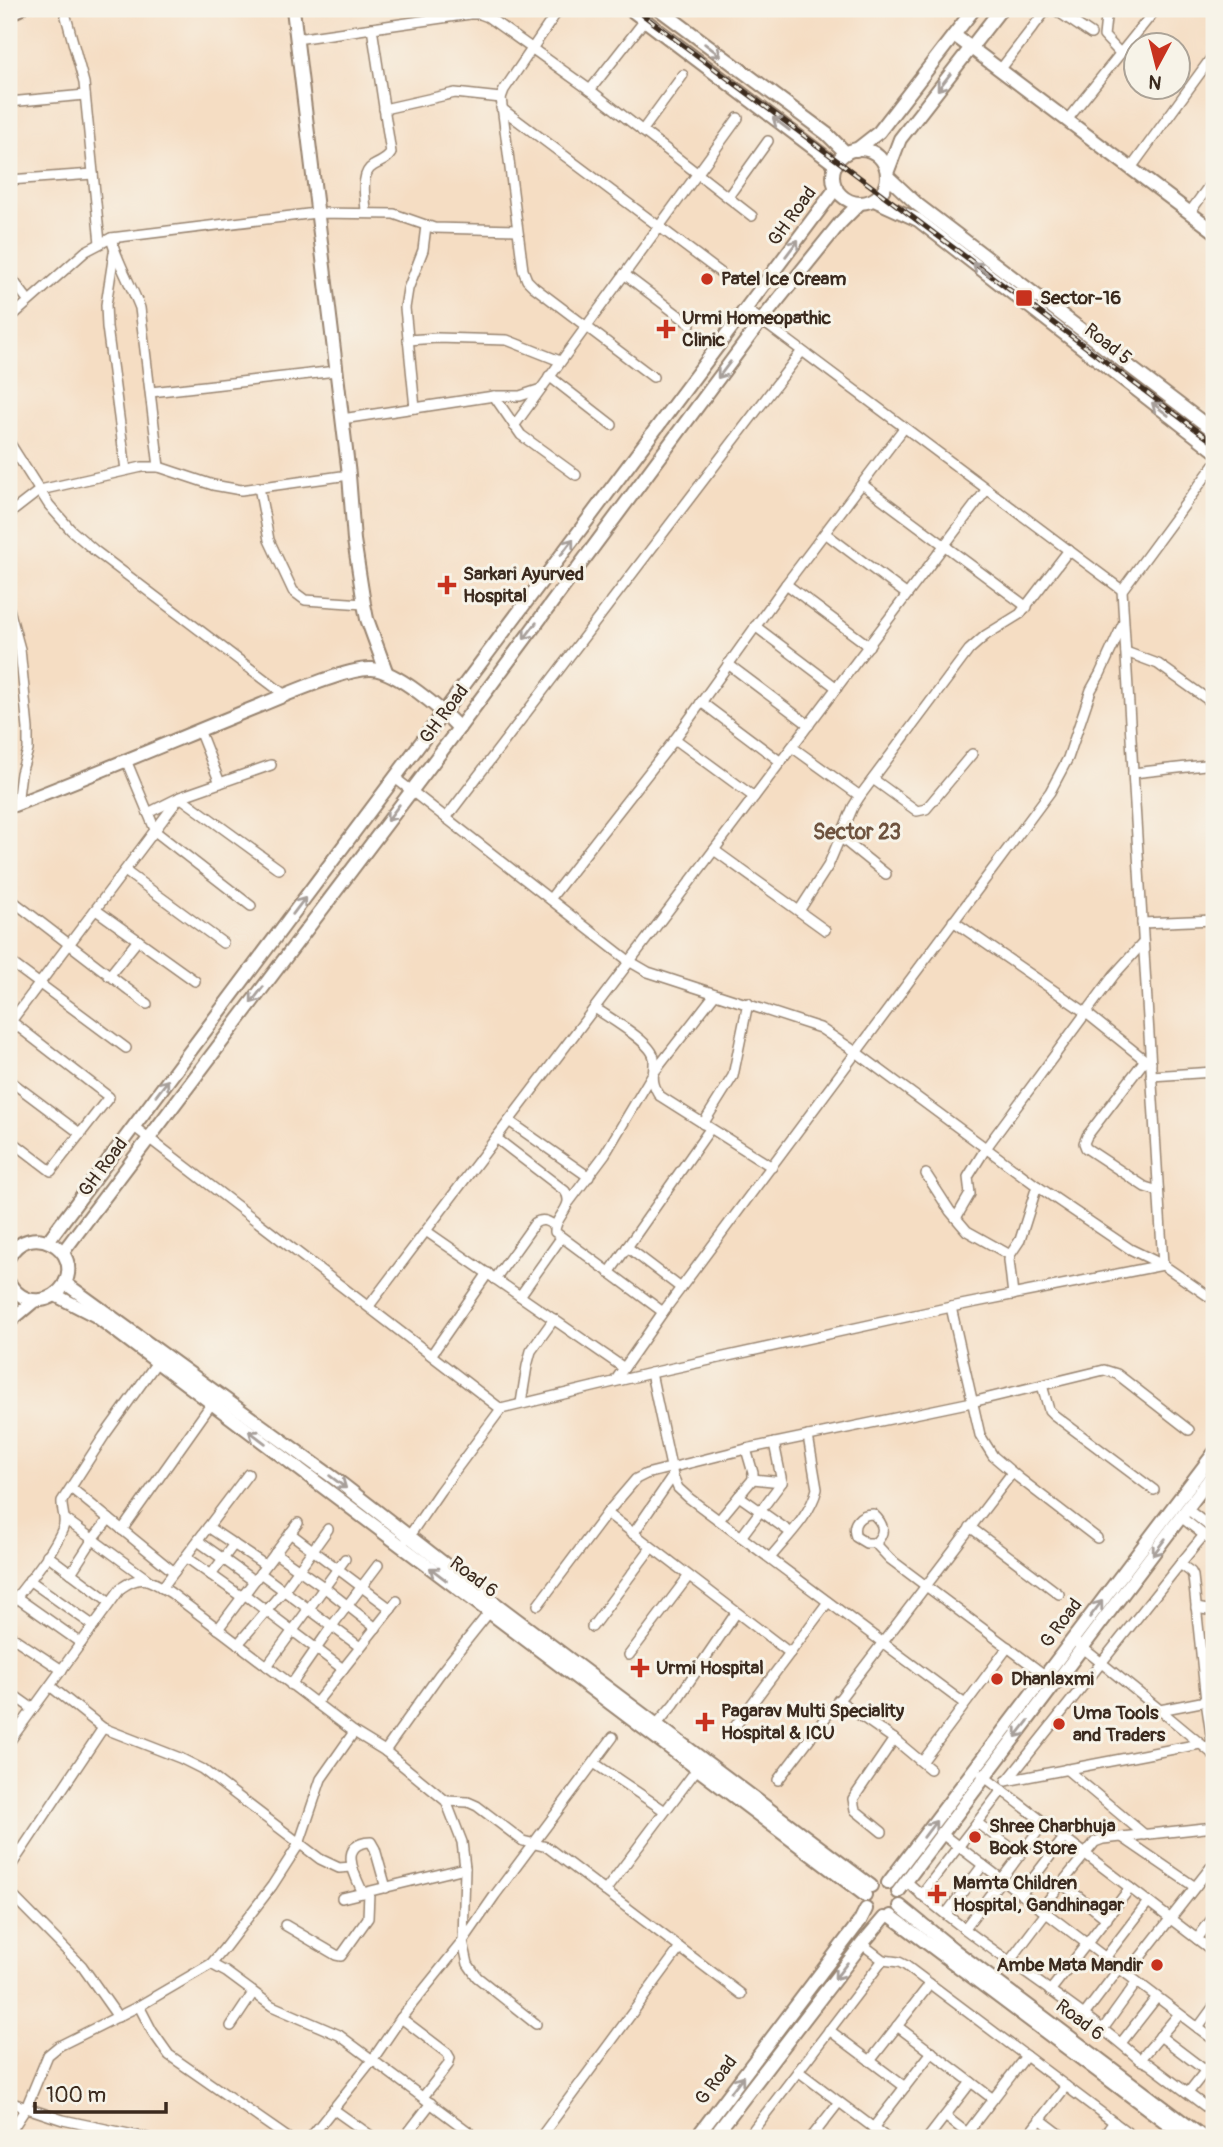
<svg xmlns="http://www.w3.org/2000/svg" width="1223" height="2147" viewBox="0 0 1223 2147" font-family="Pangolin,sans-serif">
<style>
.lines{fill:none;stroke-linecap:round;stroke-linejoin:round}
.street-casing{stroke:#988470;stroke-width:12}
.secondary-casing{stroke:#988470;stroke-width:16}
.street{stroke:#fff;stroke-width:9}
.secondary{stroke:#fff;stroke-width:12}
.rail-casing{stroke:#3b2a1e;stroke-width:5}
.rail{stroke:#f7f3e8;stroke-width:2.5;stroke-dasharray:8;stroke-linecap:butt}
.oneway{stroke:#a79f9a}
.poi-dot{fill:#c8321e;stroke:#f7f3e8;stroke-width:2.5}
.labels{text-anchor:middle;dominant-baseline:central;stroke-width:6;stroke-linejoin:round;paint-order:stroke}
.street-label{font-size:19px;fill:#3b2a1e;stroke:#f7f3e8}
.poi-label{font-size:19px;font-weight:bold;fill:#3b2a1e;stroke:#f7f3e8;text-anchor:start}
.neighbourhood-label{font-size:21px;font-weight:bold;fill:#6e533f;stroke:#f7f3e8}
</style>
<rect width="100%" height="100%" fill="#f7f3e8"/>
<filter id="ink" filterUnits="userSpaceOnUse"><feTurbulence type="fractalNoise" baseFrequency=".0143" numOctaves="2"/><feDisplacementMap in="SourceGraphic" scale="14" xChannelSelector="R" yChannelSelector="G"/><feConvolveMatrix kernelMatrix="1 2 1 2 8 2 1 2 1" color-interpolation-filters="sRGB"/></filter>
<filter id="wash" filterUnits="userSpaceOnUse"><feTurbulence type="fractalNoise" baseFrequency=".00686" numOctaves="4" result="noise"/><feDisplacementMap in="SourceGraphic" scale="28" xChannelSelector="R" yChannelSelector="G"/><feGaussianBlur stdDeviation="1.57" result="paint"/><feColorMatrix in="noise" values="0 0 0 0 0 0 0 0 0 0 0 0 0 0 0 0 0 1.4 0 .05"/><feComposite in="paint" operator="in"/></filter>
<g filter="url(#wash)">
<rect width="100%" height="100%" fill="#f5ddc3"/>
</g>
<g filter="url(#ink)">
<g class="lines">
<defs>
<g id="street">
<polyline points="64,9 84,83 100,243"/>
<polyline points="559,9 504,90 501,98 523,270 527,280 534,287 653,377"/>
<polyline points="1054,9 1091,34"/>
<polyline points="1113,9 1106,18 1104,36 1120,53"/>
<polyline points="296,39 470,14 480,14 488,17 590,90 752,216"/>
<polyline points="1000,70 1047,9"/>
<polyline points="590,90 645,20"/>
<polyline points="9,102 85,95"/>
<polyline points="501,108 721,273"/>
<polyline points="384,109 455,93 501,98"/>
<polyline points="1067,120 1156,9"/>
<polyline points="642,131 683,75"/>
<polyline points="1131,168 1214,54"/>
<polyline points="9,180 93,174"/>
<polyline points="728,197 768,141"/>
<polyline points="1190,212 1214,179"/>
<path d="M366,213C366,199 359,174 373,166C381,161 386,161 391,153L372,28"/>
<path d="M111,238C117,262 131,284 140,308L159,467"/>
<polyline points="114,253 106,305 107,327 126,470"/>
<polyline points="624,274 690,324"/>
<polyline points="9,275 28,300"/>
<polyline points="746,309 1122,590"/>
<polyline points="9,319 86,251 111,238 316,213 394,214 434,228 517,230"/>
<polyline points="408,340 437,338 507,340 560,361"/>
<polyline points="549,376 612,425"/>
<polyline points="151,392 336,371"/>
<polyline points="494,396 521,435 576,475"/>
<polyline points="415,408 405,308 408,289 423,250 426,226"/>
<polyline points="342,419 494,396 520,396 538,390"/>
<polyline points="514,426 738,118"/>
<polyline points="9,442 49,505 71,530 94,550 285,695"/>
<polyline points="862,484 1027,607"/>
<polyline points="259,487 269,540 293,591 305,600 364,604"/>
<polyline points="9,514 40,490 142,467 159,467 213,485 241,490 349,475"/>
<polyline points="825,533 906,594"/>
<polyline points="786,584 869,646"/>
<polyline points="9,609 20,649 28,729 28,750 21,773 17,804"/>
<polyline points="755,626 837,688"/>
<polyline points="1126,652 1158,664 1214,704"/>
<polyline points="728,664 809,725"/>
<polyline points="701,702 781,762"/>
<polyline points="199,730 220,783"/>
<polyline points="792,747 860,796"/>
<polyline points="126,760 156,832 251,906"/>
<polyline points="1133,773 1214,764"/>
<polyline points="395,778 629,961 648,972 820,1028 856,1052 1037,1186 1130,1249 1163,1265 1214,1300"/>
<polyline points="873,779 917,811 926,809 972,754"/>
<polyline points="754,797 675,739 786,584 904,428"/>
<polyline points="148,813 180,797 279,869"/>
<polyline points="446,818 802,351"/>
<polyline points="840,837 886,874"/>
<polyline points="714,850 825,930"/>
<polyline points="125,871 223,943"/>
<polyline points="9,898 147,1004"/>
<polyline points="550,899 675,739"/>
<polyline points="96,910 195,981"/>
<polyline points="799,911 828,866 853,807 860,796 969,650 986,635 1020,614 1069,550"/>
<polyline points="953,921 1085,1012 1145,1060 1151,1063"/>
<polyline points="1142,923 1214,920"/>
<polyline points="9,961 126,1048"/>
<polyline points="109,976 138,940"/>
<path d="M595,1008C609,1018 652,1042 654,1058C655,1074 649,1080 660,1096L772,1167"/>
<polyline points="9,1024 180,797 271,765"/>
<polyline points="1145,1060 1087,1136 1084,1143 1086,1148 1145,1187 1158,1191"/>
<polyline points="1151,1076 1214,1072"/>
<polyline points="9,1080 81,1134"/>
<polyline points="509,1121 589,1177"/>
<polyline points="703,1124 733,1076 748,1003"/>
<polyline points="133,1126 501,1409 440,1491 407,1539"/>
<path d="M496,1138L565,1191C576,1207 554,1216 555,1232L663,1312"/>
<polyline points="9,1139 51,1171 109,1097 11,1021"/>
<polyline points="926,1174 950,1211 967,1231 1010,1255"/>
<polyline points="569,1202 605,1154 652,1075 715,994"/>
<polyline points="956,1218 970,1194 968,1177 986,1148 1114,975 1143,943"/>
<polyline points="426,1231 624,1368"/>
<polyline points="627,1247 681,1288"/>
<polyline points="609,1273 710,1129"/>
<path d="M495,1279L535,1223C542,1218 547,1221 554,1225"/>
<polyline points="1013,1295 1009,1260 1010,1255 1020,1240 1037,1186"/>
<polyline points="520,1296 561,1238"/>
<polyline points="369,1306 987,489"/>
<polyline points="951,1307 980,1435 993,1456 1019,1478 1097,1538"/>
<polyline points="432,1354 488,1273"/>
<polyline points="651,1373 673,1476 678,1488 689,1498 965,1704"/>
<polyline points="615,1381 663,1312 1050,792 1068,758 1091,690 1100,674 1123,624"/>
<polyline points="1042,1385 1049,1410 1054,1415 1154,1490"/>
<polyline points="521,1403 527,1366 531,1351 554,1319"/>
<polyline points="501,1409 651,1373 951,1307 1163,1265 1122,590 1214,465"/>
<polyline points="753,1479 782,1482"/>
<polyline points="71,1488 174,1572"/>
<polyline points="739,1496 790,1532"/>
<polyline points="1187,1509 1214,1530"/>
<polyline points="607,1513 790,1653"/>
<polyline points="1181,1517 1214,1543"/>
<polyline points="65,1519 147,1579"/>
<polyline points="719,1520 753,1479 753,1473 746,1449"/>
<polyline points="208,1527 265,1565"/>
<polyline points="970,1527 1059,1594"/>
<polyline points="122,1530 212,1403"/>
<polyline points="290,1533 391,1609"/>
<polyline points="633,1534 673,1476"/>
<polyline points="1204,1535 1180,1564 1191,1572 1193,1576 1206,1701 1214,1756"/>
<polyline points="741,1537 782,1482 774,1443"/>
<polyline points="198,1541 254,1581"/>
<path d="M875,1543H866L856,1537C851,1524 859,1514 873,1514C883,1523 887,1532 875,1543L890,1559L1046,1676"/>
<polyline points="275,1553 325,1588 376,1628"/>
<polyline points="47,1555 110,1602"/>
<polyline points="186,1557 242,1597"/>
<path d="M770,1558C787,1537 810,1516 817,1489L808,1436"/>
<polyline points="71,1573 93,1539 109,1519"/>
<polyline points="260,1573 360,1647"/>
<polyline points="211,1575 234,1544"/>
<polyline points="29,1580 94,1626"/>
<polyline points="162,1588 248,1474"/>
<polyline points="244,1594 343,1669"/>
<polyline points="16,1597 81,1643"/>
<polyline points="538,1605 607,1513 636,1479 646,1474 746,1449 972,1402 1104,1370 1117,1374 1189,1430"/>
<path d="M9,1607C26,1584 52,1555 63,1528C67,1519 61,1510 62,1501L104,1436L157,1362"/>
<polyline points="1196,1608 1214,1611"/>
<polyline points="592,1627 651,1548"/>
<polyline points="218,1629 298,1523"/>
<polyline points="9,1635 62,1670"/>
<polyline points="238,1644 284,1590 328,1529"/>
<polyline points="1078,1644 1160,1710 1206,1701"/>
<polyline points="629,1655 688,1577"/>
<polyline points="267,1666 345,1559"/>
<polyline points="291,1685 332,1626 378,1565"/>
<polyline points="50,1686 103,1728 180,1758 202,1769 320,1859 339,1868 352,1867"/>
<polyline points="9,1692 33,1709"/>
<polyline points="838,1700 894,1739 853,1799 855,1810 882,1832"/>
<polyline points="316,1703 397,1601"/>
<polyline points="1160,1710 1214,1755"/>
<polyline points="656,1725 674,1704 736,1613"/>
<polyline points="733,1729 828,1602"/>
<polyline points="894,1739 930,1769"/>
<path d="M9,1742L121,1588C143,1572 151,1581 171,1593L354,1732L385,1751L446,1801L462,1842L465,1868L463,1941L401,2018L373,2059L310,2138"/>
<polyline points="385,1751 439,1675 491,1610"/>
<polyline points="922,1762 1008,1647"/>
<polyline points="594,1763 665,1811"/>
<polyline points="1066,1769 1145,1835"/>
<polyline points="982,1775 1214,1952"/>
<polyline points="778,1780 1012,1473"/>
<polyline points="1008,1780 1180,1564"/>
<polyline points="1006,1781 1200,1744"/>
<polyline points="446,1801 468,1802 477,1806 523,1841 547,1847 741,1994"/>
<polyline points="977,1823 1020,1854"/>
<polyline points="942,1834 1214,2040"/>
<polyline points="1122,1837 1195,1887"/>
<polyline points="9,1869 103,1728"/>
<path d="M906,1881C979,1947 1066,1995 1140,2060"/>
<polyline points="1061,1883 1107,1919"/>
<polyline points="605,1891 697,1769"/>
<polyline points="9,1892 82,1966 118,2017"/>
<path d="M363,1893C355,1876 337,1843 371,1842L375,1849L386,1888"/>
<polyline points="1021,1894 1064,1838"/>
<polyline points="921,1895 1002,1790"/>
<polyline points="342,1898 465,1868"/>
<polyline points="1041,1909 1095,1842 1103,1839 1214,1827"/>
<polyline points="946,1914 983,1865"/>
<polyline points="285,1925 336,1955 341,1956 368,1918 369,1892"/>
<polyline points="965,1928 1044,1823"/>
<polyline points="1197,1939 1214,1916"/>
<polyline points="862,1944 883,1960 899,1962 905,1965 1135,2138"/>
<polyline points="1105,1958 1148,1902"/>
<polyline points="1009,1962 1046,1913"/>
<polyline points="211,1964 226,1972 272,2006 339,2035 477,2138"/>
<polyline points="1127,1974 1214,1863"/>
<polyline points="1050,1991 1130,1888"/>
<polyline points="139,2006 152,2031 169,2055 288,2138"/>
<polyline points="1179,2014 1140,2060 1149,2064 1214,2113"/>
<polyline points="1084,2015 1119,1969"/>
<polyline points="401,2018 447,2053 450,2058 448,2065 423,2097"/>
<polyline points="536,2024 477,1977 468,1964 463,1941 495,1895 613,1737"/>
<polyline points="231,2026 253,1993"/>
<polyline points="897,2026 971,2082 928,2138"/>
<polyline points="1198,2028 1214,2006"/>
<polyline points="1103,2029 1137,1982"/>
<polyline points="829,2030 905,2087"/>
<polyline points="1160,2036 1206,2071"/>
<polyline points="1121,2043 1157,1997"/>
<polyline points="870,2061 930,1984"/>
<polyline points="798,2071 887,2138"/>
<polyline points="971,2082 993,2099"/>
<polyline points="1188,2093 1214,2060"/>
<polyline points="9,2102 63,2120 148,2138"/>
<polyline points="333,2109 374,2138"/>
<polyline points="945,2116 967,2133"/>
<polyline points="1040,2119 1065,2138"/>
<polyline points="873,2128 932,2052"/>
<polyline points="9,2134 26,2108 48,2055 59,2046 139,2006 211,1964 223,1950 272,1886 299,1844 321,1779 354,1732"/>
<polyline points="404,2138 431,2103"/>
<polyline points="540,2138 680,1948"/>
<polyline points="747,2138 883,1960"/>
<polyline points="811,2138 839,2102"/>
<polyline points="974,2138 967,2133 1026,2056"/>
<polyline points="1026,2138 1066,2086"/>
<polyline points="1102,2138 1114,2122"/>
</g>
<g id="secondary">
<polyline points="293,9 349,475 354,540 364,604 367,619 386,671"/>
<polyline points="630,9 836,165"/>
<polyline points="659,9 827,134 846,153"/>
<polyline points="9,14 20,9"/>
<polyline points="954,35 1214,231"/>
<circle cx="860" cy="176" r="27"/>
<polyline points="856,150 879,132 974,9"/>
<polyline points="887,173 900,139 1001,9"/>
<polyline points="887,176 918,205 1214,431"/>
<polyline points="874,200 918,220 1214,450"/>
<path d="M9,807C93,775 177,739 261,705C285,695 349,667 372,669C397,671 441,709 459,728"/>
<polyline points="48,1241 836,188"/>
<polyline points="63,1252 459,728 761,321 840,223 860,203"/>
<path d="M9,1257C29,1219 84,1249 64,1285C59,1293 50,1299 41,1300C27,1302 16,1294 9,1283"/>
<polyline points="65,1283 338,1481 496,1604 871,1886"/>
<polyline points="55,1295 96,1316 865,1895"/>
<polyline points="9,1322 34,1301"/>
<polyline points="888,1883 1214,1453"/>
<polyline points="898,1892 1214,1473"/>
<polyline points="900,1906 954,1950 1204,2138"/>
<polyline points="891,1916 1187,2138"/>
<polyline points="696,2138 860,1921 866,1909"/>
<polyline points="713,2138 862,1944 884,1918"/>
</g>
</defs>
<use href="#street" class="street-casing"/>
<use href="#secondary" class="secondary-casing"/>
<use href="#street" class="street"/>
<use href="#secondary" class="secondary"/>
<defs>
<polyline id="rail" points="635,9 1214,443"/>
</defs>
<use href="#rail" class="rail-casing"/>
<use href="#rail" class="rail"/>
</g>
<defs><path id="oneway-shaft" d="M-6 0H5M1.5-3L5.5 0L1.5 3" fill="none" stroke-width="1.6" stroke-linecap="round" stroke-linejoin="round" transform="scale(1.75)"/></defs>
<g class="oneway">
<use href="#oneway-shaft" transform="translate(713 50) rotate(37)"/>
<use href="#oneway-shaft" transform="translate(944 82) rotate(128)"/>
<use href="#oneway-shaft" transform="translate(781 124) rotate(-143)"/>
<use href="#oneway-shaft" transform="translate(792 248) rotate(-53)"/>
<use href="#oneway-shaft" transform="translate(981 269) rotate(-142)"/>
<use href="#oneway-shaft" transform="translate(724 370) rotate(127)"/>
<use href="#oneway-shaft" transform="translate(1160 409) rotate(-142)"/>
<use href="#oneway-shaft" transform="translate(567 547) rotate(-53)"/>
<use href="#oneway-shaft" transform="translate(530 631) rotate(127)"/>
<use href="#oneway-shaft" transform="translate(393 813) rotate(127)"/>
<use href="#oneway-shaft" transform="translate(299 906) rotate(-53)"/>
<use href="#oneway-shaft" transform="translate(257 995) rotate(127)"/>
<use href="#oneway-shaft" transform="translate(162 1088) rotate(-53)"/>
<use href="#oneway-shaft" transform="translate(257 1437) rotate(-143)"/>
<use href="#oneway-shaft" transform="translate(338 1482) rotate(37)"/>
<use href="#oneway-shaft" transform="translate(1159 1547) rotate(127)"/>
<use href="#oneway-shaft" transform="translate(438 1574) rotate(-143)"/>
<use href="#oneway-shaft" transform="translate(1096 1609) rotate(-53)"/>
<use href="#oneway-shaft" transform="translate(1022 1729) rotate(128)"/>
<use href="#oneway-shaft" transform="translate(930 1829) rotate(-53)"/>
<use href="#oneway-shaft" transform="translate(841 1971) rotate(128)"/>
<use href="#oneway-shaft" transform="translate(737 2084) rotate(-53)"/>
</g>
</g>
<g class="poi-dot">
<circle cx="707" cy="279" r="7"/>
<rect x="1015" y="289" width="18" height="18" rx="3.5"/>
<path d="M662.5 318.5h7v7h7v7h-7v7h-7v-7h-7v-7h7z"/>
<path d="M443.5 574.5h7v7h7v7h-7v7h-7v-7h-7v-7h7z"/>
<path d="M636.5 1657.5h7v7h7v7h-7v7h-7v-7h-7v-7h7z"/>
<circle cx="997" cy="1679" r="7"/>
<path d="M701.5 1711.5h7v7h7v7h-7v7h-7v-7h-7v-7h7z"/>
<circle cx="1059" cy="1724" r="7"/>
<circle cx="975" cy="1837" r="7"/>
<path d="M933.5 1883.5h7v7h7v7h-7v7h-7v-7h-7v-7h7z"/>
<circle cx="1157" cy="1965" r="7"/>
</g>
<g class="labels">
<g class="street-label">
<text transform="translate(792 216) rotate(-54)">GH Road</text>
<text transform="translate(1108 344) rotate(38)">Road 5</text>
<text transform="translate(444 714) rotate(-53)">GH Road</text>
<text transform="translate(103 1167) rotate(-53)">GH Road</text>
<text transform="translate(474 1577) rotate(37)">Road 6</text>
<text transform="translate(1061 1623) rotate(-53)">G Road</text>
<text transform="translate(1080 2020) rotate(37)">Road 6</text>
<text transform="translate(716 2080) rotate(-53)">G Road</text>
</g>
<g class="poi-label">
<text x="721" y="279">Patel Ice Cream</text>
<text x="1040" y="298">Sector-16</text>
<text x="682" y="318">Urmi Homeopathic<tspan x="682" dy="22">Clinic</tspan></text>
<text x="463" y="574">Sarkari Ayurved<tspan x="463" dy="22">Hospital</tspan></text>
<text x="656" y="1668">Urmi Hospital</text>
<text x="1011" y="1679">Dhanlaxmi</text>
<text x="721" y="1711">Pagarav Multi Speciality<tspan x="721" dy="22">Hospital &amp; ICU</tspan></text>
<text x="1073" y="1713">Uma Tools<tspan x="1073" dy="22">and Traders</tspan></text>
<text x="989" y="1826">Shree Charbhuja<tspan x="989" dy="22">Book Store</tspan></text>
<text x="953" y="1883">Mamta Children<tspan x="953" dy="22">Hospital, Gandhinagar</tspan></text>
<text x="1143" y="1965" text-anchor="end">Ambe Mata Mandir</text>
</g>
<g class="neighbourhood-label">
<text x="857" y="832">Sector 23</text>
</g>
</g>
<rect width="1223" height="2147" fill="none" stroke="#f7f3e8" stroke-width="35"/>
<g transform="translate(1157 66) rotate(187)"><circle r="33" fill="#f7f3e8" stroke="#aca397" stroke-width="2"/>
<path d="M0-5L12 26L0 18L-12 26Z" fill="#c8321e"/>
<text y="-10" font-size="19" font-weight="bold" text-anchor="middle" fill="#3b2a1e">N</text>
</g>
<path d="M35 2102v10h131v-10" fill="none" stroke="#3b2a1e" stroke-width="3.5"/>
<text x="46" y="2102" font-size="21" fill="#3b2a1e" stroke="#f7f3e8" stroke-width="5" paint-order="stroke">100 m</text>
</svg>
